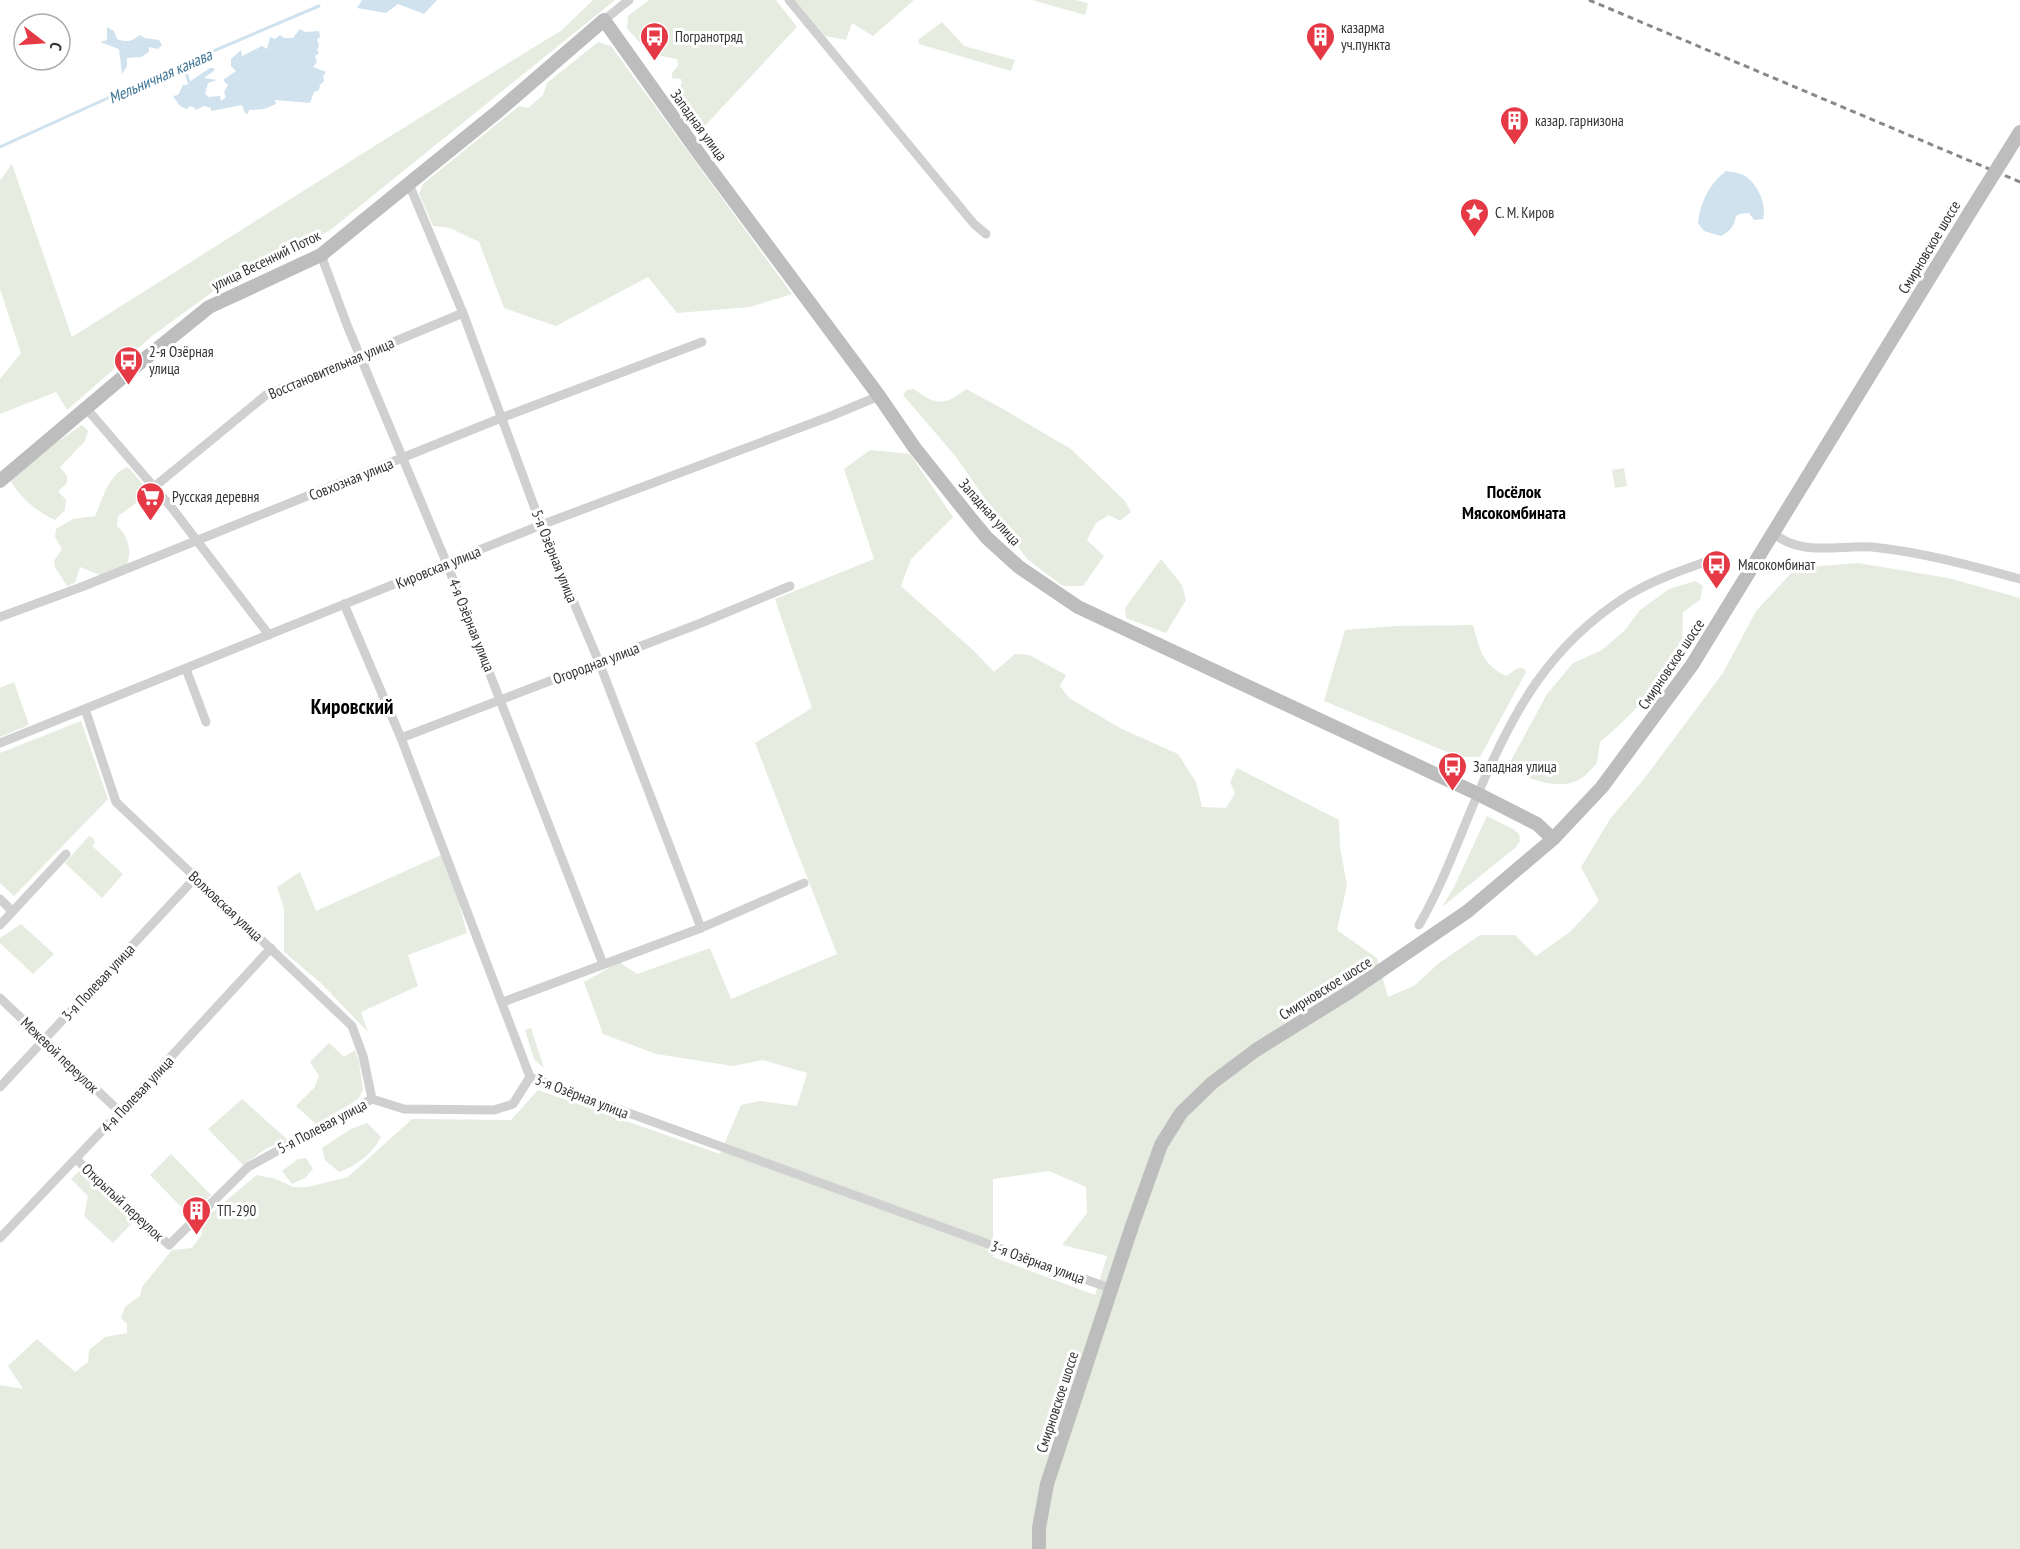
<svg xmlns="http://www.w3.org/2000/svg" width="2020" height="1549" viewBox="0 0 2020 1549" font-family="'PT Sans Narrow',sans-serif">
<style>
.green{fill:#e6ecdf;fill-rule:evenodd}
.water{fill:#cfe2ee}
.lines{fill:none;stroke-linecap:round;stroke-linejoin:round}
.stream{stroke:#cfe2ee;stroke-width:3}
.street{stroke:#d0d0d0;stroke-width:9}
.secondary{stroke:#bdbdbd;stroke-width:14}
.rail{stroke:#888;stroke-width:3;stroke-dasharray:6 4.5;stroke-linecap:butt}
.secondary-bridge{stroke:#bdbdbd;stroke-width:14}
.labels{text-anchor:middle;dominant-baseline:central;stroke-width:6;stroke-linejoin:round;paint-order:stroke}
.poi-label{font-size:15px;fill:#333;stroke:#fff;text-anchor:start}
.street-label{font-size:15px;fill:#333;stroke:#fff}
.water-label{font-size:16px;font-style:italic;fill:#3f7597;stroke:#fff}
.quarter-label{font-size:18px;font-weight:bold;fill:#000;stroke:#fff}
.district-label{font-size:21px;font-weight:bold;fill:#000;stroke:#fff}
</style>
<rect width="100%" height="100%" fill="#fff"/>
<g class="green">
<polygon points="593,0 615,0 329,231 233,277 152,336 67,410 56,392 0,414 0,379 21,353 0,289 0,181 12,164 72,337 392,135 562,30"/>
<polygon points="649,0 776,0 797,27 700,131 677,92 682,83 681,79 672,78 672,73 678,66 677,59 650,54 627,28 628,16"/>
<polygon points="795,0 914,0 873,36 852,23 846,40 825,36"/>
<polygon points="1032,0 1076,0 1088,3 1085,15"/>
<polygon points="942,22 964,46 1015,60 1011,71 919,44 918,40"/>
<polygon points="598,42 611,46 792,294 750,307 677,313 648,277 556,326 504,308 479,242 450,228 433,226 419,194 423,184 519,106 528,108 543,95 547,83"/>
<path d="M914,389C936,405 944,407 966,389L1003,409L1071,449L1125,501L1131,512L1120,521L1109,515L1096,523L1087,540L1104,556L1083,586H1063L1027,559L956,457L903,395L907,390Z"/>
<path d="M82,425L88,431L85,441L60,467L67,476V483L58,491L66,500L65,510L55,520C40,514 18,496 11,481L50,447Z"/>
<path d="M870,450L910,454L953,517L911,559L901,586L973,650L994,672L1015,654L1029,655L1066,675L1060,686L1069,698L1120,728L1178,754L1196,782L1202,807L1226,808L1235,793L1230,782L1237,768L1339,820L1340,847L1347,885L1337,930L1377,958L1388,997L1414,986L1439,963L1480,935H1515L1536,956L1570,932L1599,901L1581,867L1610,819L1644,779L1723,673L1756,611L1796,568L1858,563L1948,578L2020,598V1549H0V1385L23,1389L8,1366L37,1339L75,1372L88,1362L89,1350L105,1337L127,1333V1324L121,1318L125,1307L140,1296L142,1287L172,1250L192,1248L202,1234L201,1225L209,1215L257,1175L276,1179L293,1187H308L348,1177L412,1119L511,1120L538,1090L720,1154L741,1105L760,1101L797,1106L807,1073L763,1060L733,1066L656,1054L603,1034L584,982L619,962L637,974L710,948L731,999L837,954L755,743L812,708L775,599L874,559L844,469ZM1049,1171L1086,1187L1087,1213L1062,1245L1107,1256L1095,1295L993,1257V1179Z"/>
<path d="M128,467L145,487L143,498L118,516L117,526C128,536 132,550 127,564L100,575L80,567L75,583L67,586L55,567L54,561L62,549L55,537L56,529L73,519L95,516C103,499 108,474 128,467Z"/>
<polygon points="1624,468 1627,486 1615,488 1612,470"/>
<polygon points="1161,559 1182,585 1186,600 1166,633 1126,618 1125,608"/>
<path d="M1695,581L1703,586L1700,600L1683,612C1682,623 1684,640 1679,650C1663,683 1628,719 1600,742L1597,763C1592,768 1586,776 1580,779C1559,792 1526,778 1507,768L1547,694L1573,663L1602,650L1625,630L1640,610L1669,589Z"/>
<path d="M1473,625C1480,650 1482,664 1506,676L1518,668H1523L1526,672L1480,757H1459L1324,701L1345,630L1395,626Z"/>
<polygon points="14,682 29,725 0,737 0,688"/>
<polygon points="81,721 108,799 14,896 0,883 0,753"/>
<polygon points="1487,816 1513,829 1519,834 1520,841 1516,847 1442,907 1454,887"/>
<polygon points="89,836 93,838 95,842 92,846 123,874 102,898 65,863"/>
<polygon points="441,855 458,900 467,933 408,955 418,986 361,1012 368,1032 321,983 284,952 284,909 277,887 300,872 316,911"/>
<polygon points="21,924 54,954 33,974 0,943 0,938"/>
<polygon points="531,1028 544,1068 534,1059 525,1030"/>
<polygon points="329,1043 344,1057 355,1050 359,1061 363,1090 358,1099 350,1104 316,1124 296,1106 314,1088 319,1076 310,1062"/>
<polygon points="242,1099 288,1140 267,1148 243,1165 208,1129"/>
<path d="M367,1123L381,1137C372,1154 356,1166 339,1172L325,1160L322,1148L351,1129Z"/>
<polygon points="171,1154 211,1195 190,1216 150,1175"/>
<polygon points="306,1158 313,1169 305,1178 292,1184 282,1171 298,1159"/>
<polygon points="79,1171 84,1172 130,1216 133,1222 113,1243 84,1216 88,1196 71,1179"/>
</g>
<g class="water">
<polygon points="362,0 437,0 424,14 398,4 386,13 357,8"/>
<path d="M107,27L114,31L117,39C128,43 132,41 140,35L145,38L159,40L162,45L158,49L149,47V52L141,57L127,58V66L122,74L119,49L100,42L107,40Z"/>
<polygon points="300,29 305,32 319,31 320,37 317,39 319,46 317,50 319,53 315,56 317,62 313,67 326,72 323,76 324,81 320,85 319,90 314,92 310,103 275,100 276,104 264,109 249,110 248,114 245,113 242,105 211,111 211,108 204,106 196,110 195,108 190,106 187,109 180,106 173,96 178,95 183,85 187,85 189,82 210,68 214,68 215,70 204,78 217,80 208,83 205,94 209,97 220,96 221,101 226,97 224,92 228,85 223,80 236,71 231,66 231,59 241,50 242,56 262,46 267,49 270,37 275,39 280,35 284,38 293,38"/>
<path d="M1726,171C1734,172 1743,173 1749,179C1759,188 1767,206 1763,219L1754,220L1749,213L1740,214L1736,216C1734,227 1730,231 1721,236L1704,231L1698,223C1700,202 1710,183 1726,171Z"/>
</g>
<g class="lines">
<g class="stream">
<polyline points="183,64 189,82"/>
<polyline points="0,147 183,64 319,6"/>
</g>
<g class="street">
<polyline points="789,0 974,224 986,234"/>
<polyline points="604,20 629,0"/>
<polyline points="409,184 463,313 541,525 599,662 701,928"/>
<polyline points="321,255 347,325 447,564 603,964"/>
<polyline points="86,408 172,508 269,635"/>
<polyline points="154,487 266,395 463,313"/>
<path d="M1774,534C1779,537 1784,541 1790,543C1815,553 1846,545 1872,547C1922,552 1972,566 2020,579"/>
<polyline points="344,604 401,738 530,1077 1112,1289"/>
<polyline points="0,617 84,586 501,418 702,342"/>
<polyline points="186,669 206,722"/>
<polyline points="85,709 116,802 352,1026 363,1056 372,1099"/>
<polyline points="401,738 701,623 790,586"/>
<polyline points="0,743 541,525 831,416 879,396"/>
<polyline points="0,899 12,911"/>
<polyline points="0,925 66,854"/>
<path d="M1419,925C1443,884 1458,840 1477,796C1512,713 1548,646 1627,596C1653,580 1682,570 1711,560"/>
<polyline points="0,998 120,1112"/>
<polyline points="503,1002 701,928 804,883"/>
<polyline points="0,1087 196,877"/>
<polyline points="76,1159 169,1245 248,1167 372,1099 404,1109 494,1110 513,1104 530,1077"/>
<polyline points="0,1238 120,1112 271,948"/>
</g>
<g class="secondary">
<polyline points="0,481 136,366 209,307 321,255 496,113 604,20 700,155 879,396 914,447 972,520 987,538 1019,567 1078,607 1478,794 1537,824 1553,839"/>
<polyline points="1039,1549 1039,1528 1047,1484 1132,1226 1161,1145 1181,1113 1212,1083 1256,1050 1351,991 1468,911 1553,839 1602,787 1692,665 1970,212"/>
</g>
<polyline class="rail" points="1589,0 2020,182"/>
<polyline class="secondary-bridge" points="1970,212 2020,132"/>
</g>
<defs>
<symbol id="bus-pin" viewBox="-11 -11 22 30"><path d="M0 17L-7.5 6A9.5 9.5 0 1 1 7.5 6Z" fill="#e63946" stroke="#fff"/><path d="M-5-6H5V4H4V6H2V4H-2V6H-4V4H-5ZM-3.5-4V0h7V-4ZM-3.5 1.2v1.5H-2V1.2ZM2 1.2v1.5H3.5V1.2Z" fill="#fff"/></symbol>
<symbol id="building-pin" viewBox="-11 -11 22 30"><path d="M0 17L-7.5 6A9.5 9.5 0 1 1 7.5 6Z" fill="#e63946" stroke="#fff"/><path d="M-4-6H4V6H1V3H-1V6H-4ZM-2.5-4.3h1.7v1.8h-1.7ZM.8-4.3h1.7v1.8H.8ZM-2.5-1h1.7V.8h-1.7ZM.8-1h1.7V.8H.8Z" fill="#fff"/></symbol>
<symbol id="sight-pin" viewBox="-11 -11 22 30"><path d="M0 17L-7.5 6A9.5 9.5 0 1 1 7.5 6Z" fill="#e63946" stroke="#fff"/><path d="M0-6L1.8-2.2L6-1.7L2.9 1.2L3.7 5.4L0 3.3L-3.7 5.4L-2.9 1.2L-6-1.7L-1.8-2.2Z" fill="#fff"/></symbol>
<symbol id="supermarket-pin" viewBox="-11 -11 22 30"><path d="M0 17L-7.5 6A9.5 9.5 0 1 1 7.5 6Z" fill="#e63946" stroke="#fff"/><path d="M-6-5.5h2.5l.6 2H6L4.5 2H-2.5L-4.4-4H-6ZM-1.5 3.2a1.3 1.3 0 1 0 .1 0ZM3 3.2a1.3 1.3 0 1 0 .1 0Z" fill="#fff"/></symbol>
</defs>
<g fill-rule="evenodd">
<use href="#bus-pin" x="638" y="20" width="33" height="45"/>
<use href="#building-pin" x="1304" y="20" width="33" height="45"/>
<use href="#building-pin" x="1498" y="104" width="33" height="45"/>
<use href="#sight-pin" x="1458" y="196" width="33" height="45"/>
<use href="#bus-pin" x="112" y="344" width="33" height="45"/>
<use href="#supermarket-pin" x="134" y="480" width="33" height="45"/>
<use href="#bus-pin" x="1700" y="548" width="33" height="45"/>
<use href="#bus-pin" x="1436" y="750" width="33" height="45"/>
<use href="#building-pin" x="180" y="1194" width="33" height="45"/>
</g>
<g class="labels">
<g class="poi-label">
<text x="1341" y="27">казарма<tspan x="1341" dy="17">уч.пункта</tspan></text>
<text x="675" y="36">Погранотряд</text>
<text x="1535" y="120">казар. гарнизона</text>
<text x="1495" y="212">С. М. Киров</text>
<text x="149" y="351">2-я Озёрная<tspan x="149" dy="17">улица</tspan></text>
<text x="172" y="496">Русская деревня</text>
<text x="1738" y="564">Мясокомбинат</text>
<text x="1473" y="766">Западная улица</text>
<text x="217" y="1210">ТП-290</text>
</g>
<g class="street-label">
<text transform="translate(699 125) rotate(54)">Западная улица</text>
<text transform="translate(1929 247) rotate(-59)">Смирновское шоссе</text>
<text transform="translate(266 260) rotate(-26)">улица Весенний Поток</text>
<text transform="translate(331 368) rotate(-23)">Восстановительная улица</text>
<text transform="translate(351 479) rotate(-22)">Совхозная улица</text>
<text transform="translate(990 512) rotate(48)">Западная улица</text>
<text transform="translate(555 556) rotate(68)">5-я Озёрная улица</text>
<text transform="translate(438 567) rotate(-22)">Кировская улица</text>
<text transform="translate(472 625) rotate(68)">4-я Озёрная улица</text>
<text transform="translate(596 663) rotate(-21)">Огородная улица</text>
<text transform="translate(1671 664) rotate(-56)">Смирновское шоссе</text>
<text transform="translate(226 906) rotate(43)">Волховская улица</text>
<text transform="translate(98 982) rotate(-47)">3-я Полевая улица</text>
<text transform="translate(1325 988) rotate(-32)">Смирновское шоссе</text>
<text transform="translate(60 1055) rotate(44)">Межевой переулок</text>
<text transform="translate(137 1094) rotate(-47)">4-я Полевая улица</text>
<text transform="translate(582 1096) rotate(21)">3-я Озёрная улица</text>
<text transform="translate(322 1126) rotate(-28)">5-я Полевая улица</text>
<text transform="translate(123 1202) rotate(43)">Открытый переулок</text>
<text transform="translate(1038 1262) rotate(20)">3-я Озёрная улица</text>
<text transform="translate(1057 1402) rotate(-72)">Смирновское шоссе</text>
</g>
<g class="water-label">
<text transform="translate(160 76) rotate(-24)">Мельничная канава</text>
</g>
<g class="quarter-label">
<text x="1514" y="491">Посёлок<tspan x="1514" dy="21">Мясокомбината</tspan></text>
</g>
<g class="district-label">
<text x="352" y="706">Кировский</text>
</g>
</g>
<g transform="translate(42 42) rotate(107)"><circle r="28" fill="#ffffff" stroke="#adadad" stroke-width="1.5"/>
<path d="M0-4.5L10 22L0 15L-10 22Z" fill="#e63946"/>
<text y="-9" font-size="16" font-weight="bold" text-anchor="middle" fill="#333333">С</text>
</g>
</svg>
